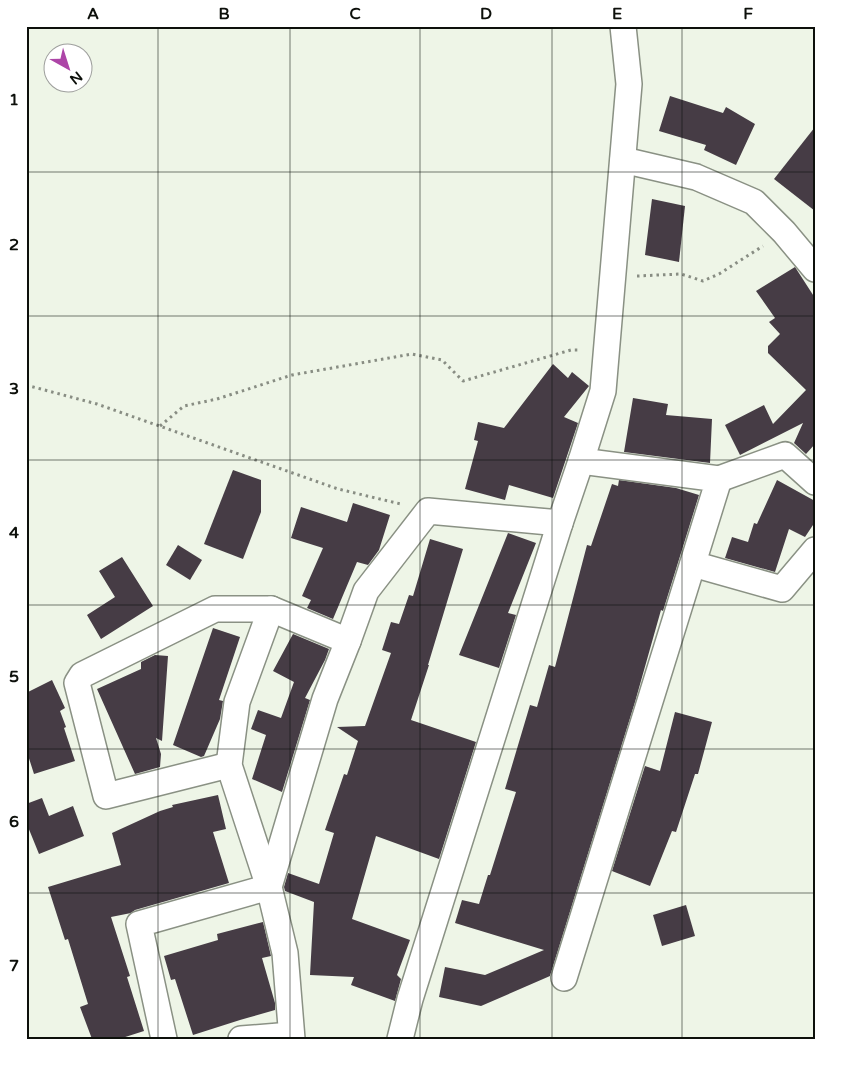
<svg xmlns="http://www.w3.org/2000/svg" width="841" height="1065" viewBox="0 0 841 1065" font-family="'Varela Round',sans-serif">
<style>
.building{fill:#463c45}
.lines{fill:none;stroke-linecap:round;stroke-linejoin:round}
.minor-casing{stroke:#8a9184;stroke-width:28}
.path{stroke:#888d83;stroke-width:3;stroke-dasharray:2.5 4;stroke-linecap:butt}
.minor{stroke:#fff;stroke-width:25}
.grid{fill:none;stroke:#0d100b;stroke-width:1;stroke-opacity:0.55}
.neatline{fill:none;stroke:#0d100b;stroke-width:2}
.grid-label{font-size:16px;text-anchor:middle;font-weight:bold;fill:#0d100b}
</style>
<rect width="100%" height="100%" fill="#eef5e7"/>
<g class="building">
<polygon points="670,96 723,113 726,107 755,124 736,165 704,150 706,145 659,131"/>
<polygon points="815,127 815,211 774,179"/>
<polygon points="652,199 685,206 679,262 645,255"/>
<polygon points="795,267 815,298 815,444 806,454 794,443 803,423 740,455 725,425 764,405 773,424 806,390 768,353 768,346 780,334 769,322 775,318 756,291"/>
<polygon points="553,364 568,378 572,372 589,386 564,417 578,423 553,498 509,485 505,500 465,489 478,441 474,440 478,422 504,428"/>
<polygon points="633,398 668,404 666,415 712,419 710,463 624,452"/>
<polygon points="233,470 261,480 261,512 243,559 204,544"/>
<polygon points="619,480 676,488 699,495 663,611 661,610 635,702 550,976 481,1006 439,997 445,967 485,975 544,950 455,923 462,900 479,904 488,875 490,875 516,792 505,789 530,705 537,707 549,665 555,667 587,545 591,546 612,484 618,486"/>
<polygon points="777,480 815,501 815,522 805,537 789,529 775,572 725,558 732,537 748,542 754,523 757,524"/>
<polygon points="353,503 390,515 379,550 368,565 357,562 333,619 307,608 311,600 302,596 323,548 291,538 301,507 347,522"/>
<polygon points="508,533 536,543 508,613 516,615 499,668 459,655"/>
<polygon points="430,539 463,549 428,665 429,665 411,720 476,742 439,859 376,836 352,919 410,940 397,975 401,979 395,1001 351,985 354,977 310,975 314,902 285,891 284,887 288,873 319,884 334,833 325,830 344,774 347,775 358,741 337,727 365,726 391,653 382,650 391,622 399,624 409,595 413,596"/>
<polygon points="178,545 202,560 190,580 166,565"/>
<polygon points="122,557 153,606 101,639 87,615 115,597 99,571"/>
<polygon points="213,628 240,637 219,700 223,701 220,719 204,756 201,757 173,745"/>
<polygon points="293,634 329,649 325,660 305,698 310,700 282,792 252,779 266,735 251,729 258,710 281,718 294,682 273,671"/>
<polygon points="155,655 168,656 162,741 156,738 161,754 160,767 135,774 97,689 141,669 141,662"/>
<polygon points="52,680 65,708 60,711 66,727 64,728 75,761 34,774 26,749 26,693"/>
<polygon points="675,712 712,722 698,774 695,774 676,832 672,831 650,886 612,871 645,766 660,771"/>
<polygon points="218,795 226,829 213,832 229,883 135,910 131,913 111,917 130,976 127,977 144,1031 119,1039 92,1039 80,1007 88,1004 68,939 65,940 48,887 121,865 112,833 160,811 173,807 172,805"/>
<polygon points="42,798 49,816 73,806 84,836 39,854 26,822 26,804"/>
<polygon points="686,905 695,936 662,946 653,915"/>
<polygon points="263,922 271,956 262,958 275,1003 275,1010 240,1020 193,1035 175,979 171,980 164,956 218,940 217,934"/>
</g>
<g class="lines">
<defs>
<g id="minor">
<polyline points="623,160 696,177 754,202 784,232 815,269"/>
<polyline points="719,479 785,455 815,482"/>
<polyline points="693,564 782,589 815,550"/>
<polyline points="229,765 106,796 77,683 82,675 215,609 271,609 348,641"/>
<polyline points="269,887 325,699 348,641 366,591 428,511 560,523"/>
<polyline points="269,887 229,765 237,702 271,609"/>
<polyline points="564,978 719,479 581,461"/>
<polyline points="164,1039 139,924 269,887 285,953 292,1039"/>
<polyline points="241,1039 291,1035"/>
<polyline points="400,1039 410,999 560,523 581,461 603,391 629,84 623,26"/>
</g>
</defs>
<use href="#minor" class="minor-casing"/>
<g class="path">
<polyline points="637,276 681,274 703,281 719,274 763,246"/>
<polyline points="26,385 97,404 338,489 401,504"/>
<polyline points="160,426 184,406 217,399 292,375 412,354 442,360 463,381 571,350 581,350"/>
</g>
<use href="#minor" class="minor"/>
</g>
<path class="grid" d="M158,26V1039M290,26V1039M420,26V1039M552,26V1039M682,26V1039M26,172H815M26,316H815M26,460H815M26,605H815M26,749H815M26,893H815"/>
<rect width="841" height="1065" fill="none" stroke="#ffffff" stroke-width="55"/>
<g transform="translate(68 68) rotate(141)"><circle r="24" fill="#ffffff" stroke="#9e9f9d"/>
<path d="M0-4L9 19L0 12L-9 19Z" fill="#ad45a7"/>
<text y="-8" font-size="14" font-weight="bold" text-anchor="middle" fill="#0d100b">N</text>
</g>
<rect x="28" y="28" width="786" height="1010" class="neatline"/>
<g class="grid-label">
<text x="93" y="19">A</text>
<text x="224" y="19">B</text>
<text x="355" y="19">C</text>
<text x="486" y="19">D</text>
<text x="617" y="19">E</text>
<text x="748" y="19">F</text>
<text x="14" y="105">1</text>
<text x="14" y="250">2</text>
<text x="14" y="394">3</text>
<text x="14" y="538">4</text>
<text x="14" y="682">5</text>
<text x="14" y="827">6</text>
<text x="14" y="971">7</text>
</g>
</svg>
